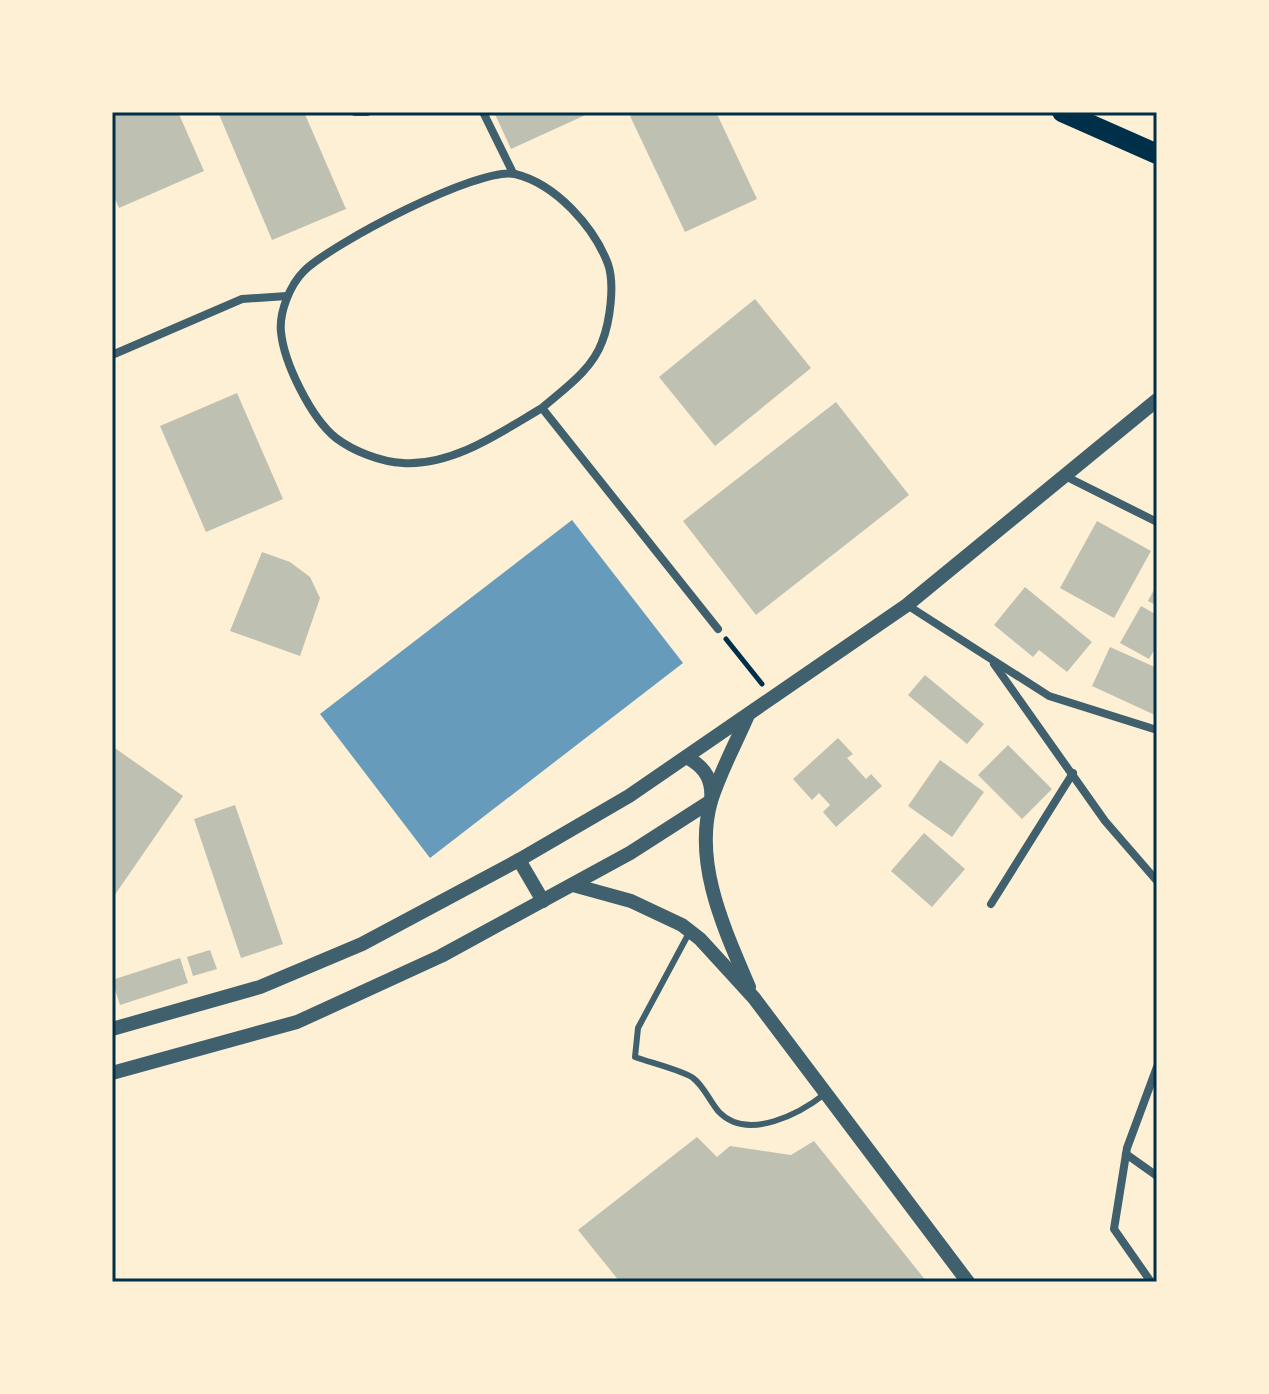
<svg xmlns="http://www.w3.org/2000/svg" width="1269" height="1394" viewBox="0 0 1269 1394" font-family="'DejaVu Sans',sans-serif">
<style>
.water{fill:#669bbc}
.building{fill:#bec0b2}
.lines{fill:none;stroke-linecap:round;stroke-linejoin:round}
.path{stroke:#003049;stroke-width:5}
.service{stroke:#3f606c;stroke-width:6}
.minor{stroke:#3f606c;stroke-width:8}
.tertiary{stroke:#3f606c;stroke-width:14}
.primary{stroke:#003049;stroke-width:20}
.neatline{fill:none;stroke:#003049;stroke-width:3}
</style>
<rect width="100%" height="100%" fill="#fdf0d5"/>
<polygon class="water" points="572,520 683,663 430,858 320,714"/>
<g class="building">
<polygon points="112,112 178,112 204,171 119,208 112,192"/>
<polygon points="218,112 304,112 346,209 272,240"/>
<polygon points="494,112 592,112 511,149"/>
<polygon points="638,112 716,112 757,199 685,232 630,116"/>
<polygon points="755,299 811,368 715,446 659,377"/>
<polygon points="237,393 283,499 206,532 160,426"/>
<polygon points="836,402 909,495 756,615 683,521"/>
<polygon points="1097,521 1151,551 1114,618 1060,588"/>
<polygon points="262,552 290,562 310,577 320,598 300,656 230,631"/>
<polygon points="1157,584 1157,606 1148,601"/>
<polygon points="1025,587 1092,642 1067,672 1039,650 1033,657 994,625"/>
<polygon points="1141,606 1157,615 1157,645 1149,659 1120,643"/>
<polygon points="1110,647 1157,668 1157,716 1092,686"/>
<polygon points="925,675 984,724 967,744 908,695"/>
<polygon points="838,738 853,754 847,758 866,779 871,774 882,786 836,827 823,812 830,805 819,793 812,800 793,779"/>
<polygon points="1008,745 1052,789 1022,819 978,775"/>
<polygon points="112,746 183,796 112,899"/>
<polygon points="940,760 984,792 952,837 908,806"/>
<polygon points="235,805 283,944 241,958 194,819"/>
<polygon points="924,833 965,869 932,907 891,871"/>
<polygon points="210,950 217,969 193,976 187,957"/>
<polygon points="180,958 188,983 120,1005 112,980"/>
<polygon points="697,1137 717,1157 730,1146 791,1155 814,1141 927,1282 620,1282 578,1230"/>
</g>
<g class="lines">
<polyline class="path" points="726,639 762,684"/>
<path class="service" d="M689,933L638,1028L635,1057C648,1062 684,1071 693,1078C704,1086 710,1102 719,1112C748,1142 801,1113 826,1093"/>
<g class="minor">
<polyline points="355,112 367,112"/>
<polyline points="483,112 513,173"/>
<polyline points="112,355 242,299 287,296"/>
<path d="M542,408C501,432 453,466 403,463C381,462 353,451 336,438C311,418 284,363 281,332C279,312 290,285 304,271C331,244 479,166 515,174C556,184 594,227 608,264C615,284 610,322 602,342C592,370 564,389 542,408L718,629"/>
<polyline points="1065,476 1157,522"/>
<polyline points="907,605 1049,696 1157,730"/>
<polyline points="994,664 1105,821 1157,881"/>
<polyline points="991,904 1073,773"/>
<polyline points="1126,1154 1157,1176"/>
<polyline points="1151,1282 1114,1229 1127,1148 1157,1067"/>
</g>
<g class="tertiary">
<path d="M748,715C736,743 720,772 711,801C693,864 725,930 749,987"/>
<polyline points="519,860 543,901"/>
<polyline points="573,885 631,901 682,925 700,939 754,998 968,1282"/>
<polyline points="112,1029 260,987 362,944 519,860 629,796 907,605 1157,400"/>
<path d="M112,1073L297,1022L441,956L630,853L711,801C713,781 706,768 688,758"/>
</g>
<polyline class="primary" points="1062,112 1157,154"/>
</g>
<rect width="1269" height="1394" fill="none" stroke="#fdf0d5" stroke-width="228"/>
<rect x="114" y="114" width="1041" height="1166" class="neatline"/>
</svg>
